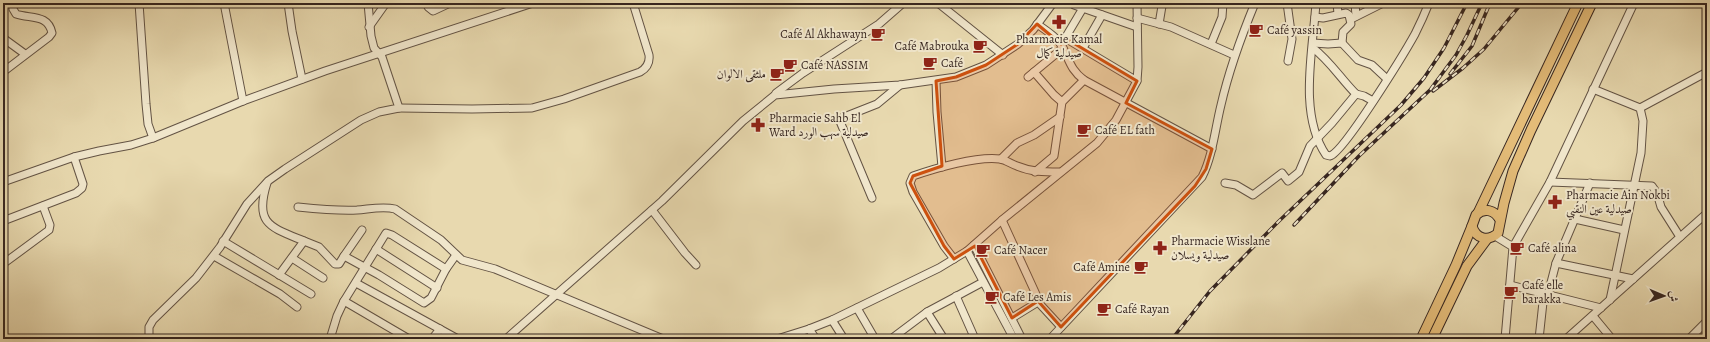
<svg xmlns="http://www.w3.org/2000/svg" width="1710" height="342" viewBox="0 0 1710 342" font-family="Alegreya,Amiri,serif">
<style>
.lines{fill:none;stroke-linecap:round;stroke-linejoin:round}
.minor-casing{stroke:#635344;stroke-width:9}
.major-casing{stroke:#372620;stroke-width:11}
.minor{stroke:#f0e6cb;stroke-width:7}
.major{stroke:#e4bc78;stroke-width:9}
.rail-casing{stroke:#372620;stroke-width:3.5}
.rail{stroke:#f0e6cb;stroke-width:2;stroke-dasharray:6;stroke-linecap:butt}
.marked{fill:#cd510f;fill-opacity:0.2;stroke:#cd510f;stroke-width:3;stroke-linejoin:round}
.labels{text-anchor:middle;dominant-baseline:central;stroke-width:4;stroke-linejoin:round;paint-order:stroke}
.poi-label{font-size:12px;fill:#372620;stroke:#f0e6cb;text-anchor:start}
</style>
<rect width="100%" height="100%" fill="#e8d9af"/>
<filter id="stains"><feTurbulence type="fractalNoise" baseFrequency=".005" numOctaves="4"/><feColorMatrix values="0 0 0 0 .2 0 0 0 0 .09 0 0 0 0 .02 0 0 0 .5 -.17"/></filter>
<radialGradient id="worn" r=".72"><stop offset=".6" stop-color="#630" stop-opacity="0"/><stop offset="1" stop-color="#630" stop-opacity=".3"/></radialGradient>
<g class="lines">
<defs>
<g id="minor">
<polyline points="139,3 146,104 148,124 153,138"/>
<polyline points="224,3 243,101"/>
<polyline points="288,3 292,31 302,79"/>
<polyline points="427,3 428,7 433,11 450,3"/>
<polyline points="938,3 1003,55"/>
<polyline points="1287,3 1292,39 1288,61"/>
<path d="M1316,3C1313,50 1298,114 1326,155L1330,156C1344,152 1405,52 1415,34C1420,24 1425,13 1429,3"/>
<polyline points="1337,3 1338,14"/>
<polyline points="1355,3 1356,16"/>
<polyline points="1074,5 1137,27"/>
<polyline points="1315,17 1323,18 1346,13 1349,15 1351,24 1343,32 1342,43"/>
<polyline points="1137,18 1171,27 1234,55"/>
<polyline points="1351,19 1383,3"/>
<path d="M1037,24C1047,31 1058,38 1063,48C1070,62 1071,70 1084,80L1212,149"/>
<polyline points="1159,24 1162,6 1166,3"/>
<polyline points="369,27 386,3"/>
<polyline points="3,38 25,54"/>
<polyline points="1065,38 1137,81"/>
<polyline points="1064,40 1083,8"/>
<polyline points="1313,43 1328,44 1342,43 1358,60 1372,65 1387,79"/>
<polyline points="1211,44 1222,17 1223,3"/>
<polyline points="1083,48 1102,15"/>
<path d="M3,72L49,37L52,33C48,14 31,19 16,14L13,9L14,3"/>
<polyline points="1034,72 1054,95 1062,102"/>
<polyline points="1028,77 1063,48"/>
<polyline points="936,81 937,112 942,167"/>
<polyline points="1593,89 1640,108 1643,121 1641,153 1610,300"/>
<polyline points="776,93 803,73 879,24 903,3"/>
<polyline points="1356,94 1364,96 1373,101"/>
<path d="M399,108L472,109L532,108L564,99L640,72C647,68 650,63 649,55L633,3"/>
<polyline points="1640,108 1707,72"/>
<polyline points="1001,159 1017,143 1034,135 1060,117"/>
<polyline points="1035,172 1054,156 1062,102 1084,80"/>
<polyline points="3,182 74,157 99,151 131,145 153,138 243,101 325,71 533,3"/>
<polyline points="1550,182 1652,186 1657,193 1661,207 1680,237"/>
<path d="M267,183C254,224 270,227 304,241L279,275"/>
<path d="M1225,183L1236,185L1253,195L1282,173L1288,181L1299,172L1310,146L1332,123L1356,94C1341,79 1330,61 1313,48"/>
<polyline points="1590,183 1556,263 1633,279"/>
<polyline points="872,198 839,119 877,104 900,85"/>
<path d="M298,207C318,209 338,211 357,210C370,209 383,206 395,209L441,240L462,260L495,269L663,339"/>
<polyline points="652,210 685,253 696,265"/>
<polyline points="1575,219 1624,230"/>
<polyline points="1002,220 1040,303"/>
<polyline points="3,221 76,193 82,188 83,184 74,157"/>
<polyline points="362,230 344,256 379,275 424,303 431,298 446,269 456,255"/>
<polyline points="1495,236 1513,247 1505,339"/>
<polyline points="223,241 311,294"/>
<polyline points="304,241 319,247 335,264 339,264 344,256"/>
<polyline points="974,245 1022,339"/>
<polyline points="1513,247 1550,182 1634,3"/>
<polyline points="376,249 437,288"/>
<polyline points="967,251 1014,339"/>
<polyline points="214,256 280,294 297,307"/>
<polyline points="292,258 323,278"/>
<path d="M954,259L944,246L913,192L910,183L913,176C936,168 977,156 1000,159C1006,160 1011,164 1017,166C1031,172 1045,172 1059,172"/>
<polyline points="3,264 49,230 50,225 43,206"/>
<polyline points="356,283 458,339"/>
<polyline points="1510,285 1601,308"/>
<polyline points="1548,294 1556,263"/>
<polyline points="956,296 975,339"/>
<polyline points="344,301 409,339"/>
<polyline points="857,308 875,339"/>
<polyline points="927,312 944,339"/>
<polyline points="1593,316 1612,339"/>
<polyline points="1012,318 1038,302 1061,327"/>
<polyline points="832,320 844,339"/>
<polyline points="809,329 816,339"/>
<polyline points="149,339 149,327 153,320 196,278 220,247 247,204 268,181 285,169 361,120 379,112 399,108 382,57 374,48 371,36 368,3"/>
<polyline points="330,339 337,316 344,301 386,233 392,235 446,269"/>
<polyline points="432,339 440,329"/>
<polyline points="506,339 662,201 743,121 775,95 834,89 900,85 956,77 986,65 1018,44 1033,30 1053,3"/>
<polyline points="777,339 809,329 832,320 939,268 967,251 1002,220 1097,143 1116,120 1137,81 1138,67 1137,3"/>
<polyline points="891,339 927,312 983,282"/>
<path d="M1050,339L1202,177C1213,155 1215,129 1221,105C1229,70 1241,37 1255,3"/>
<polyline points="1539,339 1544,293"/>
<polyline points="1566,339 1707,213"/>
<polyline points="1689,339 1707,321"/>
</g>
<g id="major">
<polyline points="1478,213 1578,3"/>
<path d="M1500,220C1495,210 1484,207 1476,215L1472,226C1476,239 1488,242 1498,233L1504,203L1513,171L1531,130L1592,3"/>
<polyline points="1421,339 1456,265 1472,226"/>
<polyline points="1432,339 1467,266 1487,239"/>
</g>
</defs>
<use href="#minor" class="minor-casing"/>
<use href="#major" class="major-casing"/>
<use href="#minor" class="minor"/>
<use href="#major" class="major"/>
<defs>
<g id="rail">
<polyline points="1450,74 1472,46 1490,3"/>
<polyline points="1433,91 1463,68 1484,49 1522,3"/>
<polyline points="1294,225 1359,156 1430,90 1456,55 1467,35 1482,3"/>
<polyline points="1172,339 1210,291 1279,221 1401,105 1424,78 1444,48 1467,3"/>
</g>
</defs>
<use href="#rail" class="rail-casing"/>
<use href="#rail" class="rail"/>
</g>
<path class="marked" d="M1037,24L1061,44L1065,38L1137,81L1126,103L1212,149L1206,169L1195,186L1061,327L1038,301L1012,318L975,246L954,259L944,246L910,183L913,176L942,166L936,81L956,77L986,65L1018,44Z"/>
<defs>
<symbol id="pharmacy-bare" viewBox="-9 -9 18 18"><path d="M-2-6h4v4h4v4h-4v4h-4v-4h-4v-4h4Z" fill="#8f2418" stroke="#f0e6cb" stroke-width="2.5" paint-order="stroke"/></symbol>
<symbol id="cafe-bare" viewBox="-9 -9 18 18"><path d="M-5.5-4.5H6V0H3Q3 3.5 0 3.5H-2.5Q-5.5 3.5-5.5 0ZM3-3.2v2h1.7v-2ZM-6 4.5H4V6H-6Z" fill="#8f2418" stroke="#f0e6cb" stroke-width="2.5" paint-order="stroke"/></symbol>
</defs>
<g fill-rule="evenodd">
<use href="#pharmacy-bare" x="1049" y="12" width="20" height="20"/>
<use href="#cafe-bare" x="1246" y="20" width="20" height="20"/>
<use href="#cafe-bare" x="868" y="24" width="20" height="20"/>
<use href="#cafe-bare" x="970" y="36" width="20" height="20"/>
<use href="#cafe-bare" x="920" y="53" width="20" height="20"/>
<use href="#cafe-bare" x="780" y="55" width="20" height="20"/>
<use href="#cafe-bare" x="767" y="64" width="20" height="20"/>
<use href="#pharmacy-bare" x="748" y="115" width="20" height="20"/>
<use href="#cafe-bare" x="1074" y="120" width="20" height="20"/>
<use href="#pharmacy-bare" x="1545" y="192" width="20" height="20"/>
<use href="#pharmacy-bare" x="1150" y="238" width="20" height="20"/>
<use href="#cafe-bare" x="1507" y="238" width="20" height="20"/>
<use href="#cafe-bare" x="973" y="240" width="20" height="20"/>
<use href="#cafe-bare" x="1131" y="257" width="20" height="20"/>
<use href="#cafe-bare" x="1501" y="282" width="20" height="20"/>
<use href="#cafe-bare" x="982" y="287" width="20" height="20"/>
<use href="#cafe-bare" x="1094" y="299" width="20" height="20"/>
</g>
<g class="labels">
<g class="poi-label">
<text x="1267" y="30">Café yassin</text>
<text x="867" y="34" text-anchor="end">Café Al Akhawayn</text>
<text x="1059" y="39" text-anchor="middle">Pharmacie Kamal<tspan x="1059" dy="14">صيدلية كمال</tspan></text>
<text x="969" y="46" text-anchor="end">Café Mabrouka</text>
<text x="941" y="63">Café</text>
<text x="801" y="65">Café NASSIM</text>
<text x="766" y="74" text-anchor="end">ملثقى الالوان</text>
<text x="769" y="118">Pharmacie Sahb El<tspan x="769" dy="14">Ward صيدلية سهب الورد</tspan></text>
<text x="1095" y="130">Café EL fath</text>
<text x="1566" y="195">Pharmacie Ain Nokbi<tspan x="1566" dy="14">صيدلية عين النقبي</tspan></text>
<text x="1171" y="241">Pharmacie Wisslane<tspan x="1171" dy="14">صيدلية ويسلان</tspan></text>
<text x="1528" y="248">Café alina</text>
<text x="994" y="250">Café Nacer</text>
<text x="1130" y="267" text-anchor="end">Café Amine</text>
<text x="1522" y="285">Café elle<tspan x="1522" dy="14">barakka</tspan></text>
<text x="1003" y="297">Café Les Amis</text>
<text x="1115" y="309">Café Rayan</text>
</g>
</g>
<rect width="1710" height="342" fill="none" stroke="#e8d9af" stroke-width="16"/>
<rect x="4" y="4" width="1702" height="334" fill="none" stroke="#372620" stroke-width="2"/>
<rect x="8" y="8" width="1694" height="326" fill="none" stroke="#372620"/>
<g transform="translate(1664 296) rotate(92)" stroke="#f0e6cb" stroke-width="3" paint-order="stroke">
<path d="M0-3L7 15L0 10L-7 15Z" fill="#372620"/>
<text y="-6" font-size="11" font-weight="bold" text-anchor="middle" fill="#372620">ش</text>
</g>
<rect width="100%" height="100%" filter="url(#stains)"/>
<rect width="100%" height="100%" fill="url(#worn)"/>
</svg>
